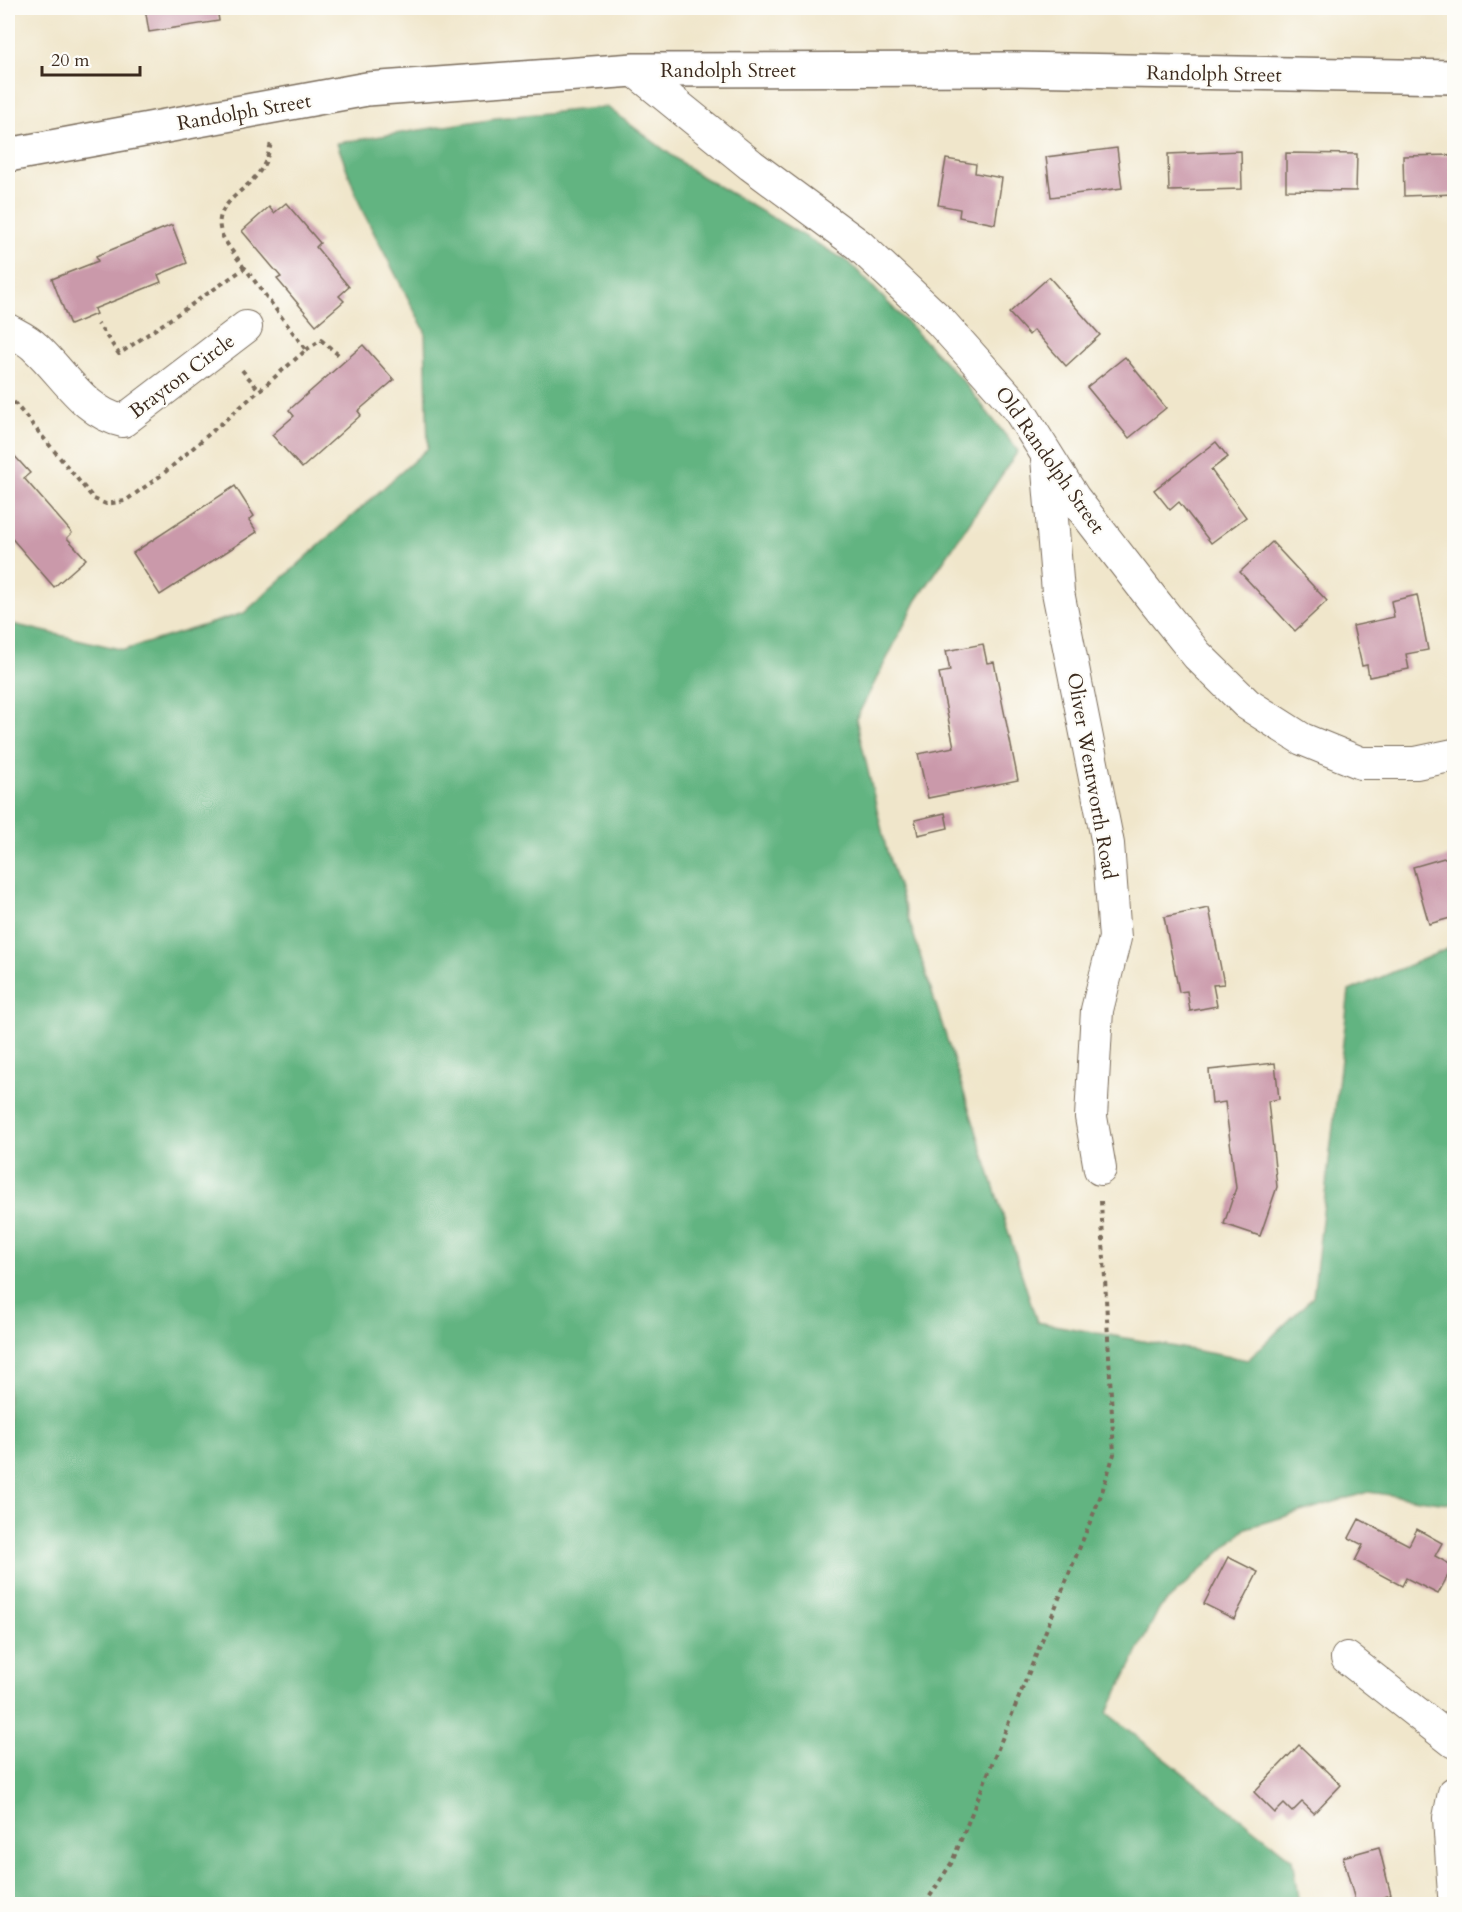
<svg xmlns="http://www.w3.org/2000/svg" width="1462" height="1912" viewBox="0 0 1462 1912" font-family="Cardo,serif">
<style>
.forest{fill:#62b481;stroke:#4e6f50;stroke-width:1.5}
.building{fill:#ca99aa}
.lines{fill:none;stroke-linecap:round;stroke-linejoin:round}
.minor-casing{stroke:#7a6c5b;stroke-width:34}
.secondary-casing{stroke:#7a6c5b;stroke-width:36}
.path{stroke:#7a6c5b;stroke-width:4;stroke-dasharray:4.5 4.5;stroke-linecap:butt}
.minor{stroke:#fff;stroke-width:32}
.secondary{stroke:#fff;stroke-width:33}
.labels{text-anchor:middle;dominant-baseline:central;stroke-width:4.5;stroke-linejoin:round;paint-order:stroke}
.street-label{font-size:20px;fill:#3b2a1e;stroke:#fdfcf7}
</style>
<rect width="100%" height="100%" fill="#fdfcf7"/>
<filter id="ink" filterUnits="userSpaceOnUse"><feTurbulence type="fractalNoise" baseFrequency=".0167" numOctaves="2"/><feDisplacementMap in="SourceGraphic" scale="12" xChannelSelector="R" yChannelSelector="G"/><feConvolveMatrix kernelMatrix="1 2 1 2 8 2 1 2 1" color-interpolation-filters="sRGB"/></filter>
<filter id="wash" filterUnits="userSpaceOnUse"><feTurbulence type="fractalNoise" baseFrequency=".008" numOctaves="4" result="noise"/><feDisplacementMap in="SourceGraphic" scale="24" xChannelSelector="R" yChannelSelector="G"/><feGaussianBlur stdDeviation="1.35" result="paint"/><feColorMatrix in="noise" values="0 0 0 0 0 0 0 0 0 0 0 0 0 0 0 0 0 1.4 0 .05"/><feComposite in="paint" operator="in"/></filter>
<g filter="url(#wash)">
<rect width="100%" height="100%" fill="#f0e6cb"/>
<polygon class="forest" points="607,107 694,172 849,262 962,380 1018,451 917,600 856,719 886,848 1037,1322 1248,1360 1313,1297 1349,991 1454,946 1454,1504 1368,1492 1246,1528 1159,1609 1107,1713 1292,1859 1299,1904 8,1904 8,623 124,650 244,613 428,448 425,331 362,210 337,143 496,118"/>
<g id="blocks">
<g class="building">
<polygon points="145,8 217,8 219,21 149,32"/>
<polygon points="1117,148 1122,188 1051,197 1046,157"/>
<polygon points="1241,151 1242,189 1169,191 1168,154"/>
<polygon points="1286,153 1357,154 1356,191 1286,190"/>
<polygon points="1454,155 1454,194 1404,196 1403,156"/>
<polygon points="946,159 976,164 975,173 1002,178 995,224 959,217 960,209 938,205"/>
<polygon points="286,203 320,243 316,247 349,287 339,296 344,301 316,325 277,279 281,277 242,231 269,207 274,213"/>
<polygon points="172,225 187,263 158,275 161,282 94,309 96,314 70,325 52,279 98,261 96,256"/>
<polygon points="1049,277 1100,335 1066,366 1034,330 1029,335 1009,313"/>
<polygon points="363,345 394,380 358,411 361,415 302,468 272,435 294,416 289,410"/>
<polygon points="1125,357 1166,408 1129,438 1087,387"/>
<polygon points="1216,442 1228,457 1211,470 1246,517 1211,543 1179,502 1170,510 1154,490"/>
<polygon points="11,452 30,473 24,478 72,533 67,538 86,559 54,587 8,534 8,455"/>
<polygon points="235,486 254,516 249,520 257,532 160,595 133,553"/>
<polygon points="1272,542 1327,601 1295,631 1240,572"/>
<polygon points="1417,595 1428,650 1406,654 1409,669 1369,677 1367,665 1362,666 1353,626 1394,617 1391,601"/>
<polygon points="983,644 987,663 994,662 1018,780 928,798 918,754 954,747 939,673 950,671 946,651"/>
<polygon points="945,813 948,828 918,835 915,820"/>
<polygon points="1451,856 1454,865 1454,917 1429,924 1413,867"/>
<polygon points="1209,908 1224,984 1213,985 1217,1006 1190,1011 1187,991 1179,992 1164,917"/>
<polygon points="1275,1063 1279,1099 1268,1101 1277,1187 1260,1236 1224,1224 1236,1188 1225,1102 1212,1104 1209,1070"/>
<polygon points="1359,1519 1409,1545 1417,1529 1442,1543 1435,1556 1453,1566 1438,1594 1406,1578 1402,1586 1355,1561 1363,1545 1349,1538"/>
<polygon points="1228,1557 1258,1572 1234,1619 1204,1604"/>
<polygon points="1299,1745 1341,1785 1314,1813 1302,1802 1292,1812 1284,1804 1275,1813 1254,1792"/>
<polygon points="1379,1847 1391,1895 1377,1899 1379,1904 1356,1904 1343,1857"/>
</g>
</g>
</g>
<g filter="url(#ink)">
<use href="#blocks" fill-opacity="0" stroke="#7a6c5b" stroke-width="1.5"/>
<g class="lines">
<defs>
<g id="minor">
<polyline points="634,70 751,165 859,245 940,321 1017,407 1074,498 1153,600 1197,655 1247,704 1302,739 1361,763 1416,763 1454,755"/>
<path d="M8,330C17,335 28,340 35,347C64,373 84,413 123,421L246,327"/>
<polyline points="1047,458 1058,592 1108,844 1115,938 1097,1010 1091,1117 1100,1169"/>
<polyline points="1347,1658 1454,1742"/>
<polyline points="1454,1793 1449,1818 1454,1895"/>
</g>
<polyline id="secondary" points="8,155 367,89 634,70 1014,69 1454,77"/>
</defs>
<use href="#minor" class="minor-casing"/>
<use href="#secondary" class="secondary-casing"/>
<g class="path">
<path d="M244,268C238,258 229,248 223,237C209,208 241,194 256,176C265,166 269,154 271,142"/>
<polyline points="306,350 321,340 341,357"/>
<polyline points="242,370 259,390"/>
<polyline points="8,395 94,499 106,504 125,501 163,474 306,350 245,268 119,354 98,324"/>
<polyline points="925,1904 952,1862 1101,1495 1114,1454 1101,1201"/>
</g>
<use href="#minor" class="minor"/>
<use href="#secondary" class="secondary"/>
</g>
</g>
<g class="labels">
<g class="street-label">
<text x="728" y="70">Randolph Street</text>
<text transform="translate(1214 74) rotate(1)">Randolph Street</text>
<text transform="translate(244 112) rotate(-10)">Randolph Street</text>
<text transform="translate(182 376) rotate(-37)">Brayton Circle</text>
<text transform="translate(1050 460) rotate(55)">Old Randolph Street</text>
<text transform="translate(1092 776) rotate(80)">Oliver Wentworth Road</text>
</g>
</g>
<rect width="1462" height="1912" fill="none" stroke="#fdfcf7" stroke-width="30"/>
<path d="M42 66v9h98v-9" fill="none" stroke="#3b2a1e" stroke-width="3"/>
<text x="51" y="66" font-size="18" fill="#3b2a1e" stroke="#fdfcf7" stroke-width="4.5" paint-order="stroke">20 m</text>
</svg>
